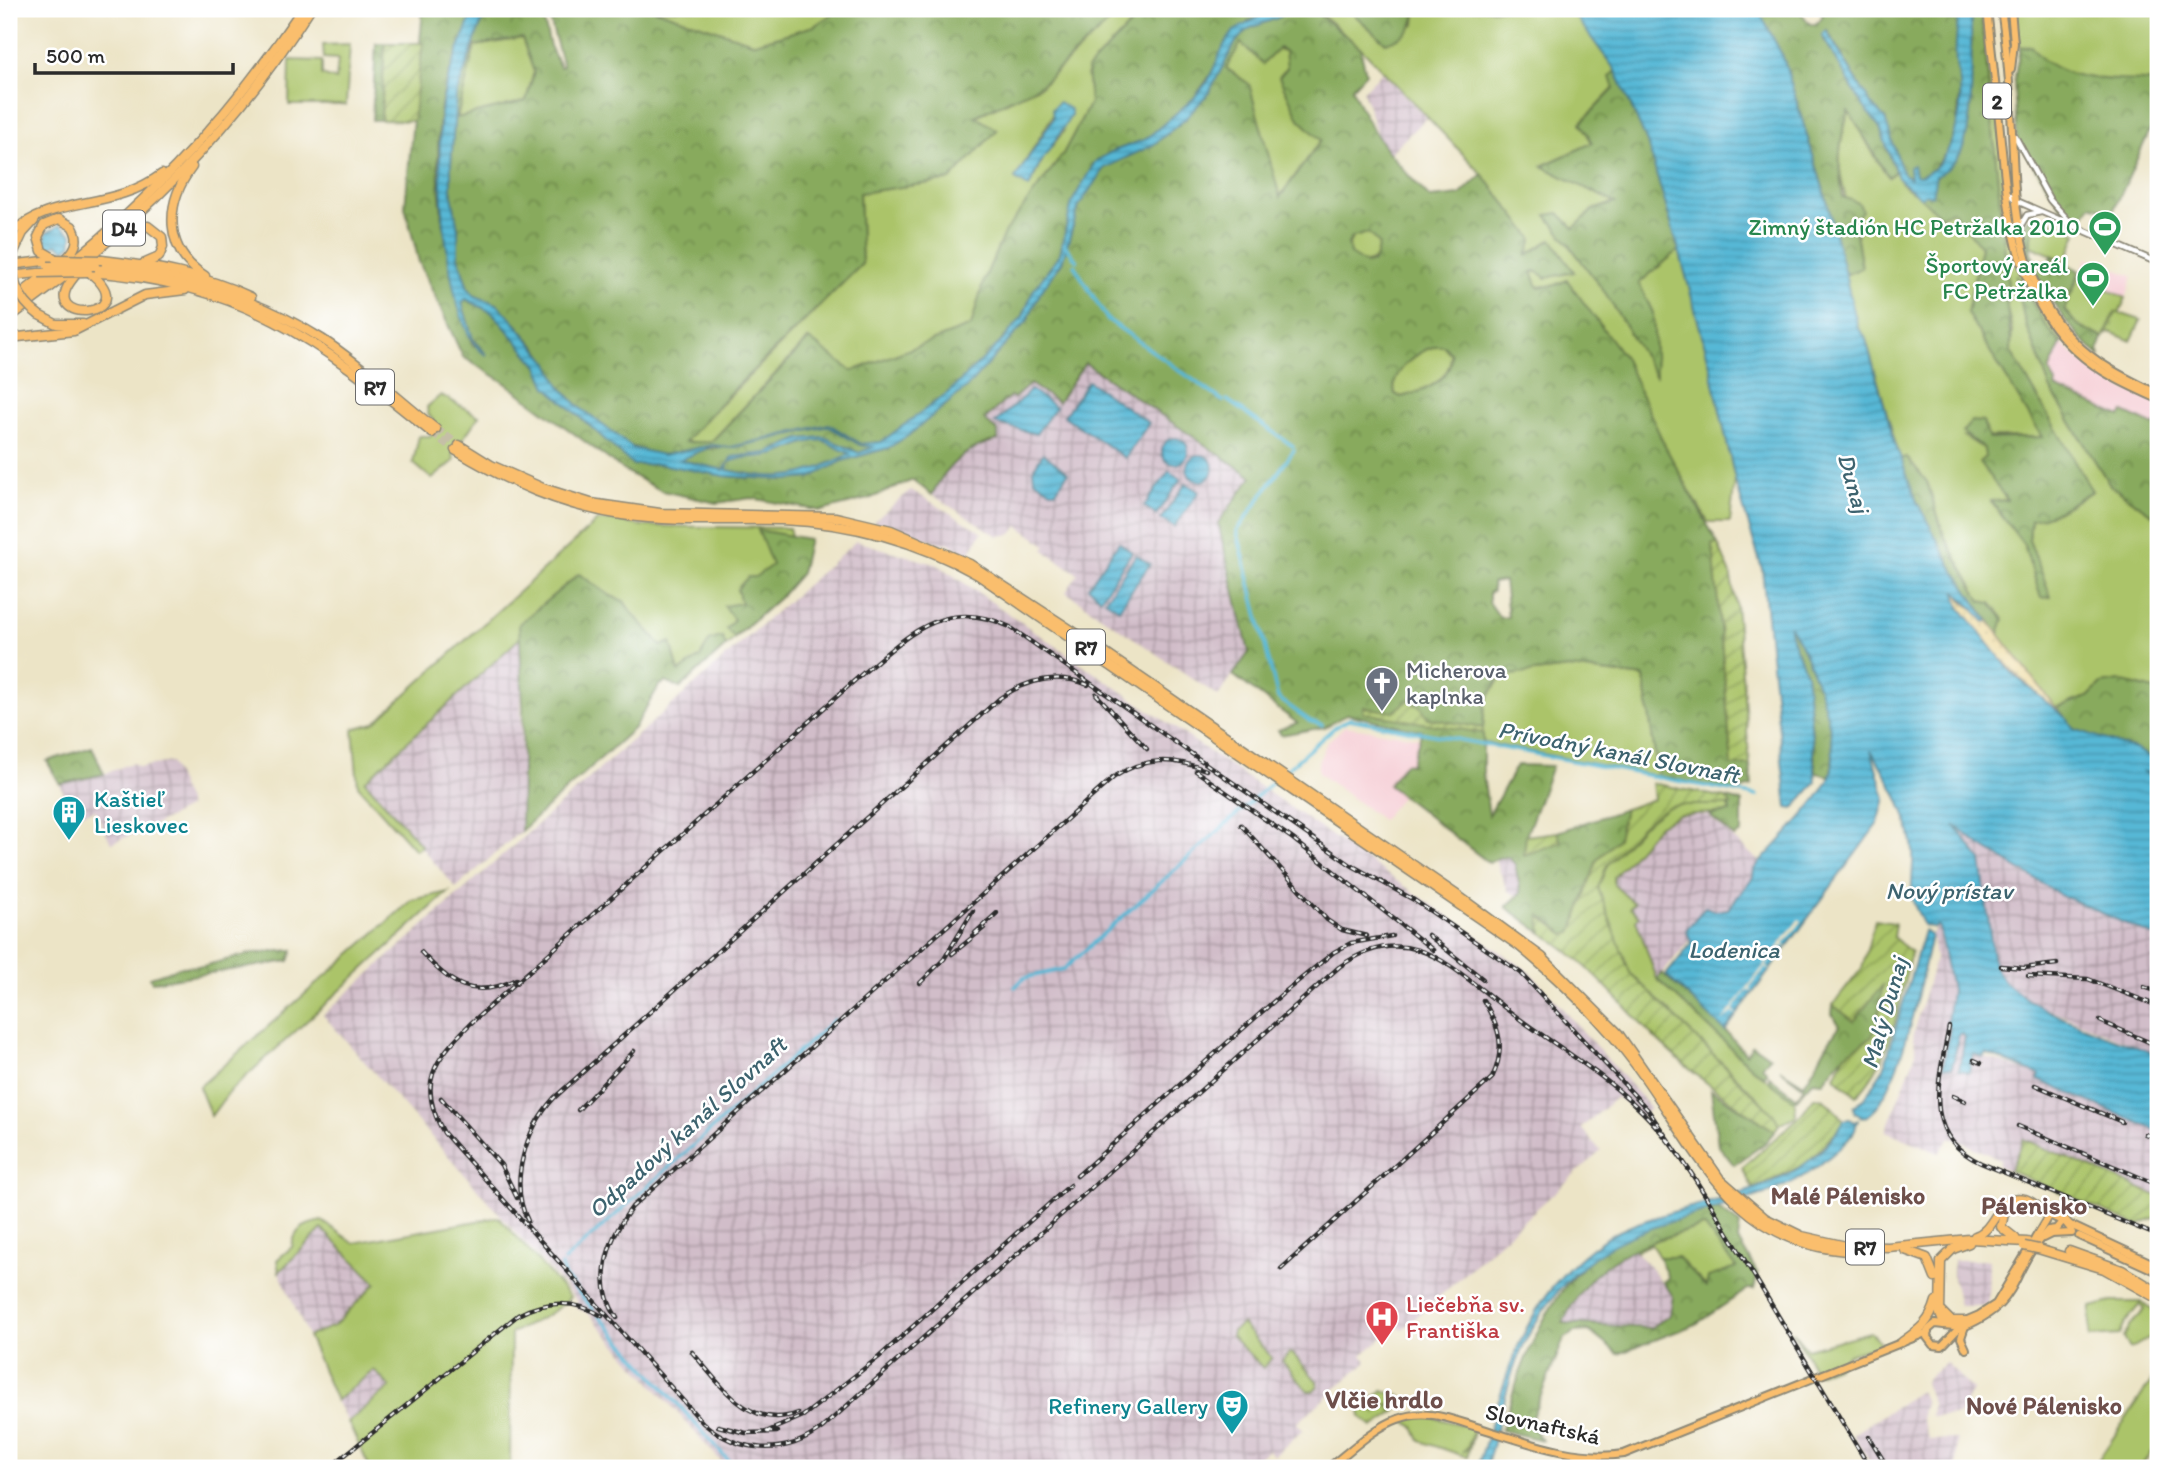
<svg xmlns="http://www.w3.org/2000/svg" width="2167" height="1477" viewBox="0 0 2167 1477" font-family="Itim,sans-serif">
<style>
.built{fill:#f6cfd6}
.industrial{fill:url(#industrial-grid)}
.grass{fill:#abc469;stroke:#6b784a;stroke-width:2;fill-rule:evenodd}
.forest{fill:url(#forest-crowns);stroke:#5a6a44;stroke-width:2;fill-rule:evenodd}
.sand{fill:url(#sand-dots);stroke:#8c8264;stroke-width:2}
.park{fill:url(#park-tufts);stroke:#6b784a;stroke-width:2}
.garden{fill:url(#garden-furrows);stroke:#6b784a;stroke-width:2}
.water{fill:url(#water-rules);stroke:#417280;stroke-width:2;fill-rule:evenodd}
.pier{fill:#ece4c6}
.lines{fill:none;stroke-linecap:round;stroke-linejoin:round}
.canal{stroke:#57b8d6;stroke-width:3.5}
.highway-tunnel{stroke:#c5bfa7;stroke-width:8;stroke-dasharray:8 4;stroke-linecap:butt}
.minor-casing{stroke:#8c8878;stroke-width:8}
.major-casing{stroke:#8c8878;stroke-width:10}
.highway-casing{stroke:#8c8878;stroke-width:11}
.minor{stroke:#fff;stroke-width:4.5}
.major{stroke:#fabe6d;stroke-width:6}
.highway{stroke:#fabe6d;stroke-width:8}
.rail-casing{stroke:#2b2b2b;stroke-width:4.5}
.rail{stroke:#fff;stroke-width:2;stroke-dasharray:5;stroke-linecap:butt}
.highway-bridge-casing{stroke:#8c8878;stroke-width:11;stroke-linecap:butt}
.highway-bridge{stroke:#fabe6d;stroke-width:8}
.labels{text-anchor:middle;dominant-baseline:central;stroke-width:5;stroke-linejoin:round;paint-order:stroke}
.shield{fill:#fff;stroke:#6b6b6b;stroke-width:2}
.shield-label{font-size:21px;font-weight:bold;fill:#2b2b2b}
.leisure-label{font-size:23px;fill:#27864d;stroke:#fff;text-anchor:end}
.worship-label{font-size:23px;fill:#5b616d;stroke:#fff;text-anchor:start}
.culture-label{font-size:23px;fill:#0d838f;stroke:#fff;text-anchor:start}
.health-label{font-size:23px;fill:#be3a42;stroke:#fff;text-anchor:start}
.street-label{font-size:23px;fill:#2b2b2b;stroke:#fff}
.water-label{font-size:24px;font-style:italic;fill:#3d636f;stroke:#fff}
.neighbourhood-label{font-size:24px;font-weight:bold;fill:#6e4f4b;stroke:#fff}
.quarter-label{font-size:26px;font-weight:bold;fill:#6e4f4b;stroke:#fff}
</style>
<defs>
<pattern id="industrial-grid" width="8" height="8" patternUnits="userSpaceOnUse" patternTransform="scale(1.75)"><rect width="8" height="8" fill="#d1bdc9"/><path d="M0 4h8M4 0v8" fill="none" stroke="#aa9aa3"/></pattern>
<pattern id="forest-crowns" width="20" height="18" patternUnits="userSpaceOnUse" patternTransform="scale(1.75)"><rect width="20" height="18" fill="#88aa5d"/><path d="M2 6a3 3 0 1 1 6 0M12 15a3 3 0 1 1 6 0" fill="none" stroke="#6f8b4d"/></pattern>
<pattern id="sand-dots" width="8" height="8" patternUnits="userSpaceOnUse" patternTransform="scale(1.75)"><rect width="8" height="8" fill="#eeda9e"/><path d="M2 2h.1M6 6h.1" fill="none" stroke="#cb8" stroke-width="1.8" stroke-linecap="round"/></pattern>
<pattern id="park-tufts" width="24" height="20" patternUnits="userSpaceOnUse" patternTransform="scale(1.75)"><rect width="24" height="20" fill="#abc469"/><path d="M3 7l-1-3M5 7V3M7 7l1-3M15 17l-1-3M17 17v-4M19 17l1-3" fill="none" stroke="#8b9f57"/></pattern>
<pattern id="garden-furrows" width="10" height="10" patternUnits="userSpaceOnUse" patternTransform="scale(1.75)"><rect width="10" height="10" fill="#abc469"/><path d="M-1 1l2-2M0 10L10 0M9 11l2-2" fill="none" stroke="#8b9f57"/></pattern>
<pattern id="water-rules" width="6" height="5" patternUnits="userSpaceOnUse" patternTransform="scale(1.75)"><rect width="6" height="5" fill="#57b8d6"/><path d="M0 2.5h6" fill="none" stroke="#4896ae"/></pattern>
</defs>
<rect width="100%" height="100%" fill="#fff"/>
<filter id="ink" filterUnits="userSpaceOnUse"><feTurbulence type="fractalNoise" baseFrequency=".0143" numOctaves="2"/><feDisplacementMap in="SourceGraphic" scale="14" xChannelSelector="R" yChannelSelector="G"/><feConvolveMatrix kernelMatrix="1 2 1 2 8 2 1 2 1" color-interpolation-filters="sRGB"/></filter>
<filter id="wash" filterUnits="userSpaceOnUse"><feTurbulence type="fractalNoise" baseFrequency=".00686" numOctaves="4" result="noise"/><feDisplacementMap in="SourceGraphic" scale="28" xChannelSelector="R" yChannelSelector="G"/><feGaussianBlur stdDeviation="1.57" result="paint"/><feColorMatrix in="noise" values="0 0 0 0 0 0 0 0 0 0 0 0 0 0 0 0 0 1.4 0 .05"/><feComposite in="paint" operator="in"/></filter>
<g filter="url(#wash)">
<rect width="100%" height="100%" fill="#ece4c6"/>
<g class="built">
<polygon points="2087,258 2133,276 2126,298 2079,276"/>
<polygon points="2061,344 2107,382 2158,404 2158,423 2154,426 2125,413 2122,417 2055,388 2049,371"/>
<polygon points="1345,726 1420,738 1411,765 1388,785 1401,797 1382,820 1318,773 1318,763 1327,742"/>
</g>
<g class="industrial">
<polygon points="1382,72 1426,118 1389,154 1377,134 1363,91"/>
<polygon points="1085,363 1252,477 1218,523 1249,652 1218,696 1066,592 1078,574 1044,550 1046,545 1018,526 1012,534 998,536 932,495 944,473 958,458 971,449 998,440 983,420 1008,398 1012,395 1014,398 1030,383"/>
<polygon points="911,490 982,532 967,557 949,543 940,543 873,522"/>
<polygon points="856,541 938,565 1531,973 1651,1108 1640,1117 1617,1097 1581,1128 1601,1151 1403,1329 1396,1327 1362,1355 1367,1361 1297,1423 1303,1430 1274,1456 1268,1450 1246,1468 727,1468 588,1313 576,1308 577,1301 323,1015"/>
<polygon points="521,637 521,831 456,888 364,781"/>
<polygon points="171,762 189,807 151,827 111,843 95,810 73,816 60,784 104,774 132,763 140,767"/>
<polygon points="1679,815 1707,815 1760,862 1753,877 1728,909 1716,911 1705,907 1686,930 1691,939 1657,979 1636,920 1614,886 1614,877 1659,825"/>
<polygon points="1956,824 1982,846 2061,895 2158,938 2158,1055 2042,1007 2010,990 1994,965 1981,860 1958,832"/>
<polygon points="1508,857 1515,864 1520,880 1521,893 1518,896 1508,891 1495,860"/>
<polygon points="1937,924 1951,990 1947,1024 1950,1028 1952,1068 1959,1035 1962,1032 1965,1037 1959,1070 1969,1072 1971,1057 1975,1054 2040,1075 2038,1079 2158,1131 2158,1196 2023,1139 2010,1171 1998,1166 2000,1159 1950,1137 1939,1153 1886,1131 1916,1053 1913,1033 1935,959 1932,935"/>
<polygon points="322,1229 377,1283 334,1326 308,1336 279,1272"/>
<polygon points="1633,1247 1673,1295 1670,1315 1651,1328 1562,1323 1587,1280"/>
<polygon points="1953,1260 1989,1260 1988,1306 1959,1306 1953,1278"/>
<polygon points="1946,1362 1972,1390 1959,1415 1931,1417 1932,1403 1925,1385 1926,1379"/>
<polygon points="374,1369 390,1387 348,1422 336,1401"/>
<polygon points="1920,1391 1925,1402 1921,1419 1929,1440 1957,1439 1956,1468 1874,1468 1853,1434"/>
</g>
<g class="grass">
<polygon points="653,9 840,9 814,26 755,43"/>
<path d="M1123,9H1146L1087,69L1090,103L1063,154L984,280L972,326L852,371L808,339L711,442H683L862,264L859,193L950,180L997,130L974,117L1041,86ZM1054,113L1064,131L1045,155L1029,187L1015,179Z"/>
<polygon points="1315,9 1348,9 1386,43 1415,25 1416,13 1426,9 1570,9 1616,71 1611,77 1614,88 1581,123 1593,143 1543,165 1616,202 1593,210 1574,229 1559,213 1548,216 1606,294 1656,375 1653,313 1639,283 1679,250 1711,369 1735,480 1730,522 1708,522 1567,280 1556,285 1538,287 1532,272 1574,272 1551,239 1526,256 1532,239 1482,174 1360,47"/>
<path d="M1981,9H1986L2013,249L2027,290L2063,342L2061,344L2046,326L2017,277L2024,318L2051,390L2110,485L2158,518V694L2154,690L2120,681L2101,684L2088,697L2057,707L2036,692L1988,621L1998,633L1945,538L1927,482L1907,457L1900,459L1865,336L1858,328L1845,275L1862,267C1858,252 1858,233 1852,218C1837,172 1835,158 1849,110C1863,133 1872,156 1889,177L1895,171C1907,201 1935,195 1953,211C1964,220 1973,235 1981,247L1967,313L2042,437H1965L1984,449L1986,457L1980,462L2008,500L1991,502L2024,545L2041,598L2050,597L2029,540L2031,520C2060,515 2068,504 2092,491L2011,352L2012,329L2004,297L2008,283Z"/>
<polygon points="2015,9 2158,9 2158,87 2015,76 2020,47"/>
<polygon points="522,38 534,72 526,101 456,118 475,46"/>
<polygon points="1241,42 1285,51 1299,119 1322,140 1279,197 1249,84 1226,68"/>
<polygon points="350,44 346,105 289,105 290,60 322,61 322,75 336,80 338,59 324,58 323,45"/>
<polygon points="2041,217 2077,233 2066,261 2031,246 2031,228"/>
<circle cx="1364" cy="248" r="15"/>
<polygon points="2079,276 2126,298 2119,313 2115,312 2104,338 2077,325 2064,310"/>
<path d="M1436,346H1444L1451,354C1452,381 1423,392 1401,397L1395,394C1389,372 1418,351 1436,346Z"/>
<polygon points="441,395 479,416 453,453 454,461 432,479 413,463 419,436 430,436 438,426 428,414 427,407"/>
<polygon points="611,520 643,526 789,528 801,573 781,596 680,688 578,575 519,624 521,637 365,781 422,846 415,850 358,786 353,729 374,723 597,521"/>
<polygon points="1569,668 1644,677 1658,776 1482,742 1485,703 1501,676"/>
<polygon points="1678,805 1731,805 1731,812 1679,815 1659,825 1614,877 1614,885 1634,903 1630,908 1639,916 1636,920 1657,979 1752,1068 1795,1101 1796,1116 1779,1124 1758,1098 1630,973 1598,888 1607,865 1642,826 1666,808"/>
<polygon points="448,892 229,1092 211,1116 199,1087 412,900"/>
<path d="M499,1217L570,1297C556,1313 531,1324 511,1333L510,1468H370L348,1422L390,1387L374,1370L336,1401L308,1336L334,1326L376,1283L322,1229L279,1272L277,1260L292,1247C294,1229 305,1224 322,1221L354,1243Z"/>
<polygon points="1704,1226 1737,1268 1707,1287 1677,1257 1659,1257 1651,1244 1636,1251 1633,1247"/>
<polygon points="2111,1302 2142,1302 2158,1314 2158,1333 2130,1349 2124,1338 2130,1325 2145,1310 2140,1304 2125,1323 2120,1335 2089,1337 2091,1307"/>
<polygon points="1242,1324 1272,1358 1263,1368 1231,1336 1232,1331"/>
<polygon points="1793,1332 1807,1349 1870,1332 1883,1344 1847,1355 1837,1367 1817,1374"/>
<polygon points="1289,1353 1293,1354 1317,1381 1318,1386 1313,1391 1308,1391 1282,1361"/>
<polygon points="2158,1371 2158,1445 2139,1468 2093,1468"/>
<polygon points="1419,1417 1432,1417 1474,1428 1468,1446 1463,1452 1470,1447 1473,1434 1467,1457 1420,1441 1414,1427 1403,1420"/>
</g>
<g class="forest">
<path d="M423,9H474C463,39 446,74 441,106C431,186 448,270 472,345L482,348L473,339L462,303L465,299L493,313L538,366L547,387L633,465L660,464L724,476L786,480L809,478L842,461L888,448L909,435L966,388L1027,321L1040,293L1062,262L1079,206L1104,168L1153,145L1184,120L1208,94L1237,40L1250,28L1280,17L1286,11L1283,9L1314,11L1360,47L1366,73L1352,88C1370,134 1396,163 1430,198L1460,195L1482,174L1533,239L1527,255L1552,239L1574,272L1546,278L1536,271L1532,272L1538,287L1556,285L1567,280L1624,357L1666,448L1718,544H1713L1732,766L1750,765L1752,786L1735,791L1658,776L1644,677L1569,668L1501,676L1485,703L1483,728L1428,718L1420,706L1415,705V697L1393,712L1483,733V775L1489,815L1517,765L1552,766L1526,836L1524,854L1561,842L1557,832L1625,809L1618,839L1597,860L1572,933L1565,934L1541,916L1542,933L1506,907L1521,893L1515,864L1508,857L1498,858L1489,863L1388,785L1405,763L1411,764L1422,731L1347,714L1325,727L1281,735L1278,730L1297,723L1233,675L1249,652L1218,523L1252,477L1085,363L1058,402L1030,384L1014,398L1011,396L1008,398L984,420L998,431V440C966,447 945,466 932,495L913,480L871,498L821,511L751,498L717,503L662,491L626,472L504,382L463,357L419,262L405,207ZM1241,43L1263,64L1279,48L1285,51L1287,68L1279,77L1299,119L1321,140L1280,197L1249,84L1226,68ZM1368,233L1379,244L1374,262L1366,264L1350,254L1348,244L1351,238ZM1436,346H1444L1451,354C1452,381 1423,392 1401,397L1395,394C1389,372 1418,351 1436,346ZM1504,581L1508,617L1500,618L1489,602V592L1493,591L1492,583Z"/>
<path d="M486,9H541L550,46L560,67L563,66L547,9H653L755,43L814,26L840,9H1123L1040,86L975,116L997,130L950,180L859,193L862,264L727,396L685,442H711L809,339L852,371L971,326L984,280L1004,233L1063,154L1090,103L1087,69L1146,9H1165L1169,12L1170,9H1273L1249,21L1194,98L1146,139L1111,152L1095,162L1072,202L1060,254L1033,291L1023,316L1003,340L950,391L881,442L861,444L829,424L760,441L829,426L860,445L875,447L859,453L824,437L801,439L768,453L732,457L724,470L680,460L697,450L725,447L712,445L663,455L646,453L624,443L579,407L560,386L540,351L508,315L497,304L475,296L468,288L458,257V229L451,189V164L456,95ZM522,38L534,72L526,101L457,118L475,46Z"/>
<path d="M1348,9H1426L1416,13C1413,33 1403,37 1386,43Z"/>
<path d="M1758,9H1798L1810,24H1815L1823,16L1818,9H1959L1956,63L1961,88L1956,129L1948,150L1938,163L1927,174L1911,178L1903,174L1885,119L1871,104L1827,30L1822,35L1862,104L1880,128L1895,171L1889,177C1873,156 1864,132 1848,111C1839,142 1837,165 1843,197L1859,203L1862,211L1854,221L1862,268L1845,275L1827,201L1783,57Z"/>
<path d="M1971,9H1981L2008,283C2003,305 2012,327 2011,352L2092,491C2066,504 2062,514 2031,520L2029,540L2051,597L2041,598L2024,545L1991,501L2007,500L1979,462L1985,457L1984,449L1962,432L1972,421L1983,422L1989,439L2042,437L1967,313L1981,247L1952,210L1941,217L1921,198C1930,192 1930,185 1936,177C1943,168 1954,165 1959,155C1977,123 1970,45 1971,9Z"/>
<polygon points="376,43 385,43 381,120 372,120"/>
<path d="M2031,46C2058,86 2115,78 2158,82V134L2150,130L2113,212L2091,205L2078,224L2070,221L2017,139L2014,82L2020,47Z"/>
<polygon points="1616,71 1647,142 1679,250 1639,283 1653,313 1656,377 1606,294 1547,215 1559,213 1574,228 1593,210 1615,203 1542,166 1592,143 1581,123 1614,89 1610,77"/>
<path d="M2036,216C2031,236 2023,251 2042,270L2047,269L2052,256L2080,271L2064,310L2077,325L2103,338L2098,351L2101,357C2072,336 2012,257 2027,220Z"/>
<polygon points="2016,275 2046,326 2061,344 2049,371 2056,383 2055,388 2121,417 2124,412 2154,426 2158,423 2158,518 2110,485 2051,390 2024,318"/>
<path d="M823,440L851,454C797,479 786,481 727,470L728,463C744,454 762,459 779,453C796,447 803,441 823,440Z"/>
<path d="M1907,457L1927,482L1945,538L1981,601L1991,603L2004,619L1999,634C1958,581 1921,523 1900,459Z"/>
<polygon points="758,530 809,539 801,573 781,596 734,637 726,629 734,620 724,606 741,603 737,589 748,577 755,577 772,565"/>
<path d="M579,574L611,596L624,601C634,619 650,629 661,646L671,642L679,672L700,657L710,640L722,637L726,646L680,688L666,682L659,686L634,728L521,831L523,707L519,624Z"/>
<path d="M1791,626C1812,664 1842,733 1830,776L1816,773L1806,673L1789,631Z"/>
<polygon points="2120,681 2154,690 2158,694 2158,761 2137,750 2074,729 2057,707 2088,697 2101,684"/>
<polygon points="92,747 104,774 60,784 47,761"/>
<polygon points="1726,798 1742,802 1742,833 1734,837 1709,815 1731,812"/>
<polygon points="293,950 289,961 152,982 150,977 181,967 203,966 249,954"/>
<polygon points="1662,973 1725,1030 1746,1054 1753,1045 1770,1057 1762,1066 1767,1072 1765,1076 1752,1068 1657,979"/>
<path d="M1882,984L1878,1024L1872,1037L1845,1054L1823,1082L1813,1081L1795,1101L1770,1082L1769,1076L1797,1098L1804,1087L1780,1069L1804,1084C1818,1066 1824,1044 1840,1026L1832,1014L1833,1005L1854,1021Z"/>
<polygon points="1711,1090 1775,1131 1764,1144 1734,1165 1718,1145"/>
<path d="M1718,1209L1740,1224L1738,1240L1758,1274L1754,1289H1748L1696,1324L1618,1354L1589,1331L1574,1332L1564,1339L1529,1424L1542,1440L1501,1430C1526,1350 1555,1263 1640,1230C1665,1220 1692,1215 1718,1209ZM1704,1226L1736,1268L1708,1277L1706,1287L1677,1257H1659L1668,1278L1663,1282L1673,1296L1670,1315L1651,1328L1563,1323C1593,1255 1638,1245 1704,1226Z"/>
</g>
<path class="sand" d="M1955,590L1964,602L1988,620L2062,716C2039,697 1951,617 1955,590Z"/>
<g class="park">
<polygon points="2116,312 2141,320 2131,341 2110,332 2105,336"/>
<polygon points="1383,1390 1402,1397 1396,1411 1391,1396 1392,1403 1384,1406 1392,1404 1394,1413 1373,1427 1361,1417 1360,1410 1372,1398 1376,1414 1373,1398"/>
</g>
<g class="garden">
<polygon points="385,43 423,43 413,121 381,120"/>
<polygon points="1713,544 1718,544 1730,572 1736,605 1750,765 1732,766"/>
<polygon points="1415,696 1415,705 1420,705 1428,718 1483,728 1483,733 1363,713 1364,707 1393,712"/>
<path d="M1652,783L1726,798L1731,805H1678L1666,808L1642,826L1607,865L1598,888L1630,973L1774,1115L1779,1124L1775,1131C1735,1104 1694,1076 1660,1043C1621,1005 1589,962 1542,933L1540,916L1565,934L1572,933L1597,860L1618,839L1625,809L1654,799Z"/>
<polygon points="1557,832 1561,842 1524,855 1526,836"/>
<path d="M1875,920L1895,923L1893,937L1911,952C1899,1002 1894,1058 1856,1096L1835,1077L1845,1054L1872,1037L1878,1024L1882,986L1854,1021L1833,1005L1862,968Z"/>
<polygon points="1814,1098 1823,1098 1844,1120 1843,1124 1806,1164 1753,1189 1742,1168 1798,1118"/>
<polygon points="2023,1139 2158,1196 2158,1217 2138,1226 2010,1171"/>
</g>
<g class="water">
<path d="M474,9H486L456,95L451,164V189L458,229V257L468,288L475,296L497,304L508,315L549,363L560,386L579,407L633,448L663,455L712,445L731,447L829,424L861,444L881,442L950,391L1003,340L1023,316L1033,291L1060,254L1072,202L1095,162L1111,152L1146,139L1194,98L1208,81L1224,45L1234,31L1273,9L1286,11L1280,17L1250,28L1237,40L1208,94L1184,120L1153,145L1104,168L1079,206L1062,262L1040,293L1027,321L966,388L909,435L888,448L842,461L810,478L786,480L724,476L660,464L633,465L547,387L538,366L493,313L466,299L462,303L473,339L487,355C444,338 435,148 442,105C447,73 463,39 474,9ZM828,426L860,445L873,447L859,453L824,437L800,439L768,453L732,457L724,470L680,460L712,446L731,448ZM823,440L850,454C802,478 780,482 727,470L728,463C744,454 762,459 779,453C797,447 803,441 823,440Z"/>
<path d="M1570,9H1758L1783,57L1827,201L1858,328L1865,336L1894,440L1917,502L1952,567L1988,621L1985,622L1955,590L1960,607L2013,674L2067,719L2074,729L2137,750L2158,761V776L2142,771L2158,782V938L2061,895L1981,846L1954,825L1981,860L1994,965C2010,1007 2116,1038 2158,1055V1131L2038,1080L2040,1075L1986,1053L1983,1057L1973,1054L1969,1072L1959,1070L1965,1037L1962,1033L1959,1035L1952,1068L1943,1067L1950,1028L1947,1024L1951,990L1939,928L1937,925L1935,928L1923,925C1921,915 1913,908 1912,895C1911,881 1914,866 1913,851C1909,812 1891,783 1871,750L1885,798L1878,823L1725,1031L1666,975L1692,943L1686,930L1705,907L1716,911L1728,909L1753,877L1754,869C1776,844 1811,811 1827,783C1847,750 1811,657 1790,627L1789,631L1806,673L1816,782L1793,809L1787,808L1762,569L1735,480L1711,369L1679,250L1647,142L1616,71Z"/>
<path d="M1959,9H1971C1970,46 1977,122 1960,154C1954,165 1946,170 1936,176L1932,196L1926,194L1921,198L1898,178L1880,128L1862,104L1822,35L1826,30L1871,104L1885,119L1903,174L1910,178L1909,167L1913,165L1915,175L1920,176C1952,166 1963,114 1960,85C1960,78 1957,71 1956,64C1954,46 1958,26 1959,9Z"/>
<polygon points="1059,102 1071,110 1071,116 1038,167 1029,187 1015,179 1053,119 1052,109"/>
<polygon points="60,225 72,234 72,244 65,250 57,244 49,248 45,241 46,233"/>
<polygon points="1088,381 1149,423 1125,458 1064,416"/>
<polygon points="1031,390 1056,407 1036,434 995,423"/>
<circle cx="1175" cy="451" r="13"/>
<polygon points="1043,453 1068,473 1056,491 1051,491 1034,479 1033,470"/>
<circle cx="1200" cy="468" r="13"/>
<polygon points="1169,471 1181,479 1156,515 1144,506"/>
<polygon points="1186,483 1199,492 1174,527 1161,519"/>
<polygon points="1119,542 1132,552 1101,598 1088,587"/>
<polygon points="1136,555 1150,564 1119,609 1105,600"/>
<path d="M1924,931L1931,936C1923,969 1897,1112 1862,1118L1855,1112L1854,1106L1864,1099L1884,1068Z"/>
<path d="M1850,1119L1854,1122L1859,1120C1856,1123 1856,1126 1855,1130C1850,1141 1819,1166 1808,1173C1786,1188 1760,1196 1735,1203C1642,1231 1587,1237 1533,1327C1508,1369 1500,1422 1486,1468H1477C1500,1402 1512,1334 1559,1279C1577,1259 1600,1239 1626,1228C1698,1196 1802,1199 1844,1120Z"/>
</g>
<polygon class="pier" points="1799,919 1802,921 1784,944 1788,948 1783,946 1766,966 1770,971 1765,968 1750,987 1753,993 1748,989 1733,1010 1737,1015 1732,1012 1721,1023"/>
<g class="lines">
<g class="canal">
<polyline points="1064,244 1077,261"/>
<polyline points="1074,265 1107,319 1223,401"/>
<polyline points="1227,400 1293,446"/>
<polyline points="1294,450 1237,531 1278,698 1310,721 1322,725"/>
<polyline points="1285,771 1335,727 1350,719 1757,796"/>
<polyline points="1015,987 1024,978 1064,969 1273,782"/>
<polyline points="564,1261 834,1020"/>
<polyline points="561,1266 564,1276 593,1309"/>
<polyline points="599,1316 735,1468"/>
</g>
</g>
</g>
<g filter="url(#ink)">
<g class="lines">
<g class="highway-tunnel">
<polyline points="436,429 459,445"/>
<polyline points="432,433 455,450"/>
</g>
<defs>
<g id="minor">
<polyline points="2015,136 2050,200 2070,222"/>
<polyline points="2008,193 2017,201 2158,263"/>
<polyline points="2021,225 2027,215 2041,212"/>
</g>
<g id="major">
<path d="M1987,9C1992,53 1997,97 2001,141C2009,218 2015,295 2076,351C2100,373 2129,386 2158,399"/>
<path d="M2001,9C2007,49 2010,90 2012,131C2015,206 2016,283 2073,340C2097,365 2128,379 2158,394"/>
<polyline points="2011,9 2014,43 2011,70"/>
<polyline points="2079,1236 2158,1272"/>
<polyline points="2043,1238 2051,1234 2072,1233"/>
<polyline points="1965,1326 1961,1338 1966,1349"/>
<polyline points="1960,1327 1942,1346 1933,1345 1927,1337 1928,1330 1935,1324 1953,1326 1979,1315 1996,1304 2049,1215 2158,1266"/>
<path d="M1958,1329C2026,1303 2006,1274 2048,1230L2056,1229L2061,1223"/>
<path d="M1328,1468C1349,1452 1373,1428 1398,1419C1425,1408 1451,1419 1477,1427C1523,1441 1575,1462 1624,1454L1928,1332"/>
</g>
<g id="highway">
<path d="M192,167C165,203 163,250 205,276"/>
<polyline points="129,230 148,226 162,237 163,247 159,257 143,264"/>
<path d="M9,235C52,194 110,212 162,174"/>
<polyline points="14,252 23,233 34,221"/>
<path d="M56,259L42,251L38,237L44,225L59,219L72,226C82,241 74,252 62,262"/>
<path d="M102,260C154,266 204,275 251,297"/>
<path d="M73,261C161,190 239,103 302,9"/>
<path d="M84,261C172,190 250,104 310,9"/>
<polyline points="9,265 53,260"/>
<path d="M95,266C176,275 253,295 322,339C362,365 398,399 436,429"/>
<path d="M88,272C241,282 318,340 432,433"/>
<polyline points="9,276 39,273"/>
<path d="M74,277C32,328 148,318 89,272"/>
<polyline points="9,303 49,272"/>
<polyline points="9,309 60,271"/>
<polyline points="39,315 56,324 83,324"/>
<polyline points="9,318 72,271"/>
<polyline points="9,338 74,331 145,295 185,290"/>
<polyline points="459,445 491,465 543,488 591,503 660,513 836,517 891,530 970,564 1076,633 1460,897 1542,957 1618,1033 1720,1179 1765,1218 1802,1236 1846,1246 1888,1247 1969,1239 2027,1242"/>
<path d="M455,450C508,482 561,506 622,515C675,523 728,519 781,520C850,523 918,541 978,575L1519,946C1560,980 1600,1017 1632,1060C1694,1141 1728,1242 1846,1251"/>
<polyline points="2043,1209 2059,1213 2071,1228"/>
<polyline points="2005,1210 2001,1227 2015,1238"/>
<path d="M1975,1236C1997,1230 1997,1192 2025,1199C2034,1202 2040,1210 2049,1213"/>
<polyline points="2038,1249 2104,1269 2158,1299"/>
<polyline points="1905,1250 1927,1258 1935,1278"/>
<polyline points="2069,1251 2122,1270 2158,1292"/>
<polyline points="1942,1312 1951,1321 1966,1321"/>
<polyline points="1944,1324 1940,1314 1941,1261 1953,1249 1969,1243"/>
<path d="M1902,1342C1919,1330 1930,1323 1936,1301"/>
</g>
</defs>
<use href="#minor" class="minor-casing"/>
<use href="#major" class="major-casing"/>
<use href="#highway" class="highway-casing"/>
<use href="#minor" class="minor"/>
<use href="#major" class="major"/>
<use href="#highway" class="highway"/>
<defs>
<g id="rail">
<polyline points="1096,694 1147,749"/>
<polyline points="1196,771 1293,839 1433,950"/>
<polyline points="1241,825 1327,920 1342,930 1367,936"/>
<polyline points="975,933 997,913"/>
<polyline points="1428,935 1483,979"/>
<path d="M421,952C450,984 473,1001 516,979"/>
<polyline points="952,954 984,928"/>
<polyline points="2001,966 2024,968 2057,964"/>
<polyline points="2028,976 2088,979 2158,1006"/>
<polyline points="920,983 944,959 973,911"/>
<polyline points="2144,987 2158,992"/>
<polyline points="2100,1021 2158,1046"/>
<path d="M1949,1027C1939,1080 1920,1135 1981,1163L2158,1236"/>
<polyline points="1974,1060 1981,1063"/>
<polyline points="2035,1085 2122,1122"/>
<polyline points="1953,1096 1965,1101"/>
<polyline points="441,1098 501,1165 517,1198"/>
<polyline points="578,1110 634,1051"/>
<polyline points="2018,1126 2158,1185"/>
<polyline points="2145,1134 2158,1139"/>
<polyline points="1077,1176 1281,995 1334,952 1351,943 1392,936"/>
<path d="M1693,1176L1648,1110L1521,973L1414,900L1351,865L1010,627C946,596 908,635 862,674L470,1024C434,1060 416,1084 444,1133L703,1423C739,1453 784,1457 822,1428L1339,967C1408,918 1450,966 1505,1008C1554,1046 1610,1076 1652,1122C1688,1161 1713,1210 1741,1254C1784,1326 1827,1397 1870,1468"/>
<path d="M528,1221C508,1182 526,1129 554,1098L1000,698C1027,680 1057,672 1088,685"/>
<path d="M1281,1269L1492,1078C1506,1048 1500,1028 1483,1000"/>
<path d="M617,1318C592,1281 608,1239 632,1207L1114,777C1145,757 1172,757 1206,770"/>
<path d="M692,1352C720,1384 749,1431 798,1413"/>
<polyline points="718,1426 746,1433 777,1432"/>
<polyline points="766,1432 803,1416 879,1357 1070,1185"/>
<polyline points="1869,1437 1888,1468"/>
<path d="M329,1468L518,1315C546,1300 576,1300 602,1316"/>
</g>
</defs>
<use href="#rail" class="rail-casing"/>
<use href="#rail" class="rail"/>
<defs>
<g id="highway-bridge">
<path d="M14,252C9,277 18,300 39,315"/>
<polyline points="56,259 102,260"/>
<polyline points="48,266 95,266"/>
<polyline points="39,273 88,272"/>
<polyline points="2024,1246 2038,1249"/>
</g>
</defs>
<use href="#highway-bridge" class="highway-bridge-casing"/>
<use href="#highway-bridge" class="highway-bridge"/>
</g>
</g>
<defs>
<symbol id="stadium-pin" viewBox="-11 -11 22 30"><path d="M0 17L-7.5 6A9.5 9.5 0 1 1 7.5 6Z" fill="#2e9e5b" stroke="#fff"/><path d="M0-5a6.5 5 0 1 0 0 10a6.5 5 0 1 0 0-10ZM-3.5-1.8h7v3.6h-7Z" fill="#fff"/></symbol>
<symbol id="church-pin" viewBox="-11 -11 22 30"><path d="M0 17L-7.5 6A9.5 9.5 0 1 1 7.5 6Z" fill="#6b7280" stroke="#fff"/><path d="M-1.2-6h2.4v3.5h3.3v2.4h-3.3V6h-2.4V-.1h-3.3v-2.4h3.3Z" fill="#fff"/></symbol>
<symbol id="building-pin" viewBox="-11 -11 22 30"><path d="M0 17L-7.5 6A9.5 9.5 0 1 1 7.5 6Z" fill="#0f9aa8" stroke="#fff"/><path d="M-4-6H4V6H1V3H-1V6H-4ZM-2.5-4.3h1.7v1.8h-1.7ZM.8-4.3h1.7v1.8H.8ZM-2.5-1h1.7V.8h-1.7ZM.8-1h1.7V.8H.8Z" fill="#fff"/></symbol>
<symbol id="hospital-pin" viewBox="-11 -11 22 30"><path d="M0 17L-7.5 6A9.5 9.5 0 1 1 7.5 6Z" fill="#e0444e" stroke="#fff"/><path d="M-5-5h3v3.5h4V-5h3V5h-3V1.5h-4V5h-3Z" fill="#fff"/></symbol>
<symbol id="theatre-pin" viewBox="-11 -11 22 30"><path d="M0 17L-7.5 6A9.5 9.5 0 1 1 7.5 6Z" fill="#0f9aa8" stroke="#fff"/><path d="M-5-5.5Q0-4 5-5.5V0Q5 5 0 6Q-5 5-5 0ZM-3.3-2.5H-1v1.5H-3.3ZM1-2.5H3.3v1.5H1ZM-2.8 1Q0 5.5 2.8 1Z" fill="#fff"/></symbol>
</defs>
<g fill-rule="evenodd">
<use href="#stadium-pin" x="2086" y="208" width="38" height="52"/>
<use href="#stadium-pin" x="2074" y="259" width="38" height="52"/>
<use href="#church-pin" x="1363" y="664" width="38" height="52"/>
<use href="#building-pin" x="50" y="793" width="38" height="52"/>
<use href="#hospital-pin" x="1363" y="1298" width="38" height="52"/>
<use href="#theatre-pin" x="1213" y="1387" width="38" height="52"/>
</g>
<g class="labels">
<g class="shield">
<rect x="1983" y="83.5" width="28" height="35" rx="5"/>
<rect x="103" y="210.5" width="42" height="35" rx="5"/>
<rect x="356" y="369.5" width="38" height="35" rx="5"/>
<rect x="1067" y="629.5" width="38" height="35" rx="5"/>
<rect x="1846" y="1229.5" width="38" height="35" rx="5"/>
</g>
<g class="shield-label">
<text x="1997" y="101">2</text>
<text x="124" y="228">D4</text>
<text x="375" y="387">R7</text>
<text x="1086" y="647">R7</text>
<text x="1865" y="1247">R7</text>
</g>
<g class="leisure-label">
<text x="2080" y="227">Zimný štadión HC Petržalka 2010</text>
<text x="2068" y="265">Športový areál<tspan x="2068" dy="26">FC Petržalka</tspan></text>
</g>
<g class="worship-label">
<text x="1406" y="670">Micherova<tspan x="1406" dy="26">kaplnka</tspan></text>
</g>
<g class="culture-label">
<text x="94" y="799">Kaštieľ<tspan x="94" dy="26">Lieskovec</tspan></text>
<text x="1208" y="1406" text-anchor="end">Refinery Gallery</text>
</g>
<g class="health-label">
<text x="1406" y="1304">Liečebňa sv.<tspan x="1406" dy="26">Františka</tspan></text>
</g>
<g class="street-label">
<text transform="translate(1543 1424) rotate(13)">Slovnaftská</text>
</g>
<g class="water-label">
<text transform="translate(1854 483) rotate(74)">Dunaj</text>
<text transform="translate(1619 752) rotate(11)">Prívodný kanál Slovnaft</text>
<text x="1949" y="890">Nový prístav</text>
<text x="1734" y="949">Lodenica</text>
<text transform="translate(1884 1013) rotate(-74)">Malý Dunaj</text>
<text transform="translate(687 1127) rotate(-42)">Odpadový kanál Slovnaft</text>
</g>
<g class="neighbourhood-label">
<text x="1848" y="1195">Malé Pálenisko</text>
<text x="2044" y="1405">Nové Pálenisko</text>
</g>
<g class="quarter-label">
<text x="2034" y="1205">Pálenisko</text>
<text x="1384" y="1399">Vlčie hrdlo</text>
</g>
</g>
<rect width="2167" height="1477" fill="none" stroke="#fff" stroke-width="35"/>
<path d="M35 63v10h198v-10" fill="none" stroke="#2b2b2b" stroke-width="3.5"/>
<text x="46" y="63" font-size="21" fill="#2b2b2b" stroke="#ffffff" stroke-width="5" paint-order="stroke">500 m</text>
</svg>
